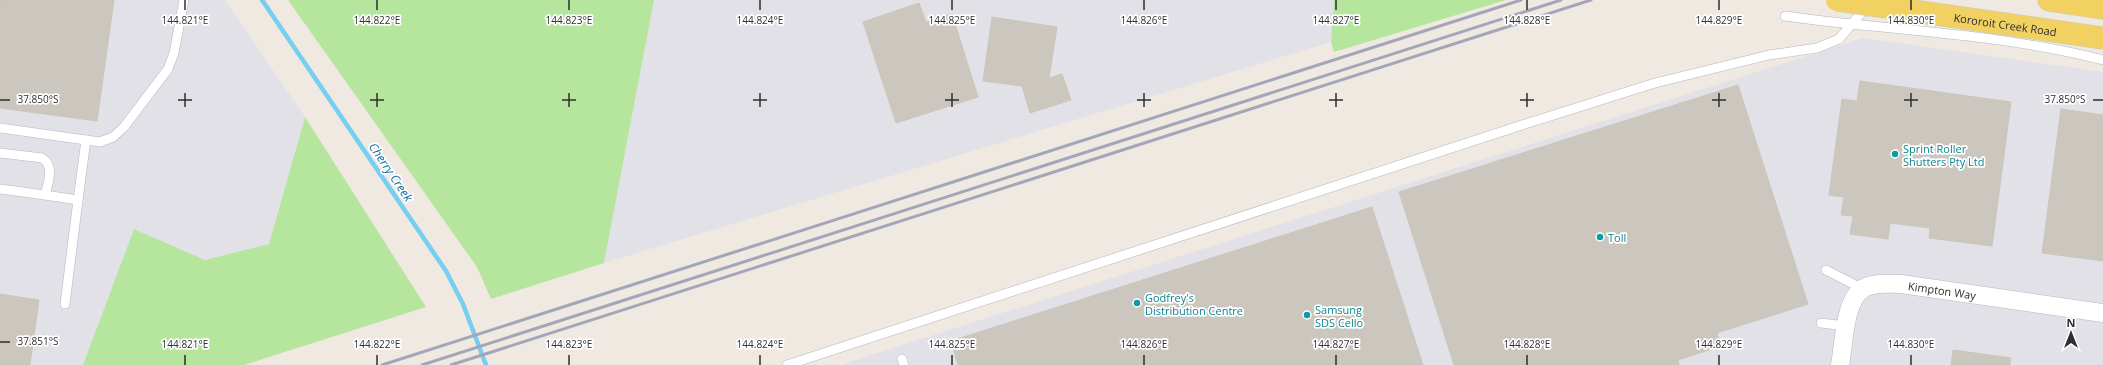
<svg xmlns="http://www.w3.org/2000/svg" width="2103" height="365" viewBox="0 0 2103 365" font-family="'Open Sans',sans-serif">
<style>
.industrial{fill:#e3e1e8}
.green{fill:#b6e59e}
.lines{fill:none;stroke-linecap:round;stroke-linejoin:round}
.stream{stroke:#75cff0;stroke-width:4.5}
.building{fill:#cbc7bf;stroke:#cbc5ba}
.service-casing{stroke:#b4b7c1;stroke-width:10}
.minor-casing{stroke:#b4b7c1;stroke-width:19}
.primary-casing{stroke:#c9c9c9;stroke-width:23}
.service{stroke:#fff;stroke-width:9}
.minor{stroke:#fff;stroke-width:18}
.primary{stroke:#f2d163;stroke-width:22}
.rail{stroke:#a3a6b8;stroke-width:3}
.primary-bridge-casing{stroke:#c9c9c9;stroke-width:23;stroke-linecap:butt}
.primary-bridge{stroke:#f2d163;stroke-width:22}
.ticks{fill:none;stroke:#2e2e2e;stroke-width:1.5}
.culture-dot{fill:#0f9aa8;stroke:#fff;stroke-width:1.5}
.labels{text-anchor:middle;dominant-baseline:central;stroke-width:3.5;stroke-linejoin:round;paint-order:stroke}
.street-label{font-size:11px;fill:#2e2e2e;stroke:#fff}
.culture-label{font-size:11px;fill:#0d838f;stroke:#fff;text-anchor:start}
.water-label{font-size:12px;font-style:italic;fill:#0d6fa3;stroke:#fff}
.ticks-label{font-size:10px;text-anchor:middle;fill:#2e2e2e;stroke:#fff;stroke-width:3.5;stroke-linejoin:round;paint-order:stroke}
</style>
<rect width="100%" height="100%" fill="#efe9e1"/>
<g class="industrial">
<polygon points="0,0 225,0 305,117 269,244 205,260 134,229 83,365 0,365"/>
<polygon points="654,0 1334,0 1331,42 604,263"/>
<polygon points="1863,38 2103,72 2103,365 846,365 846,363"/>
</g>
<g class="green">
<polygon points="288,0 654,0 604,263 491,299 477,267"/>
<polygon points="1334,0 1506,0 1334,52 1331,42"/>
<polygon points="305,117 426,307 244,365 83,365 134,229 205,260 269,244"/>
</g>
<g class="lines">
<polyline class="stream" points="262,0 446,271 463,304 486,365"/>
</g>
<g class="building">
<polygon points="0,0 114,0 97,121 0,108"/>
<polygon points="919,3 926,22 952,14 978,97 896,123 863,22"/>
<polygon points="992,17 1057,27 1049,78 1062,74 1071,100 1030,113 1022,86 983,81"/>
<polygon points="1860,81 2011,102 1992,246 1929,238 1930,228 1890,223 1888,239 1850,234 1853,216 1841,215 1844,197 1829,195 1842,99 1857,101"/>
<polygon points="1738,85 1808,304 1717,333 1721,346 1678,360 1679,365 1454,365 1399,192"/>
<polygon points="2061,109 2103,115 2103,261 2042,253"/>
<polygon points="1372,207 1423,365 958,365 951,341"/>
<polygon points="0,294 39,300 30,365 0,365"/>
<polygon points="1953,350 2011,358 2010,365 1951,365"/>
</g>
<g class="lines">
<defs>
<g id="service">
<path d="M1785,16C1891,31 1999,33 2103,60"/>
<polyline points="0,128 100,142 113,137 124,127 168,69 174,53 184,0"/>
<path d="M0,153L42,158C55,166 48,183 45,195L78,200L65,304"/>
<polyline points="0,189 45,195"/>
<polyline points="78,200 86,140"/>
<polyline points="1826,270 1863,289"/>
<polyline points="1821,323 1846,326"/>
<polyline points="902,359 904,365"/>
<polyline points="787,365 1522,125 1655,83 1769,55 1817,48 1839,39 1861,13 1871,10"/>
</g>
<g id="minor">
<path id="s1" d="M1840,365C1844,345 1844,299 1864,288C1876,282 1889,284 1901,284L2103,313"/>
</g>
<polyline id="primary" points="2049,0 2103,8"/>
</defs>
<use href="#service" class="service-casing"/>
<use href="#minor" class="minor-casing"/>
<use href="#primary" class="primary-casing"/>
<use href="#service" class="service"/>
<use href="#minor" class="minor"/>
<use href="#primary" class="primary"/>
<g class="rail">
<polyline points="382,365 1521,0"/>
<polyline points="422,365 1561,0"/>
<polyline points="451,365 1591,0"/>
</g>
<defs>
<g id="primary-bridge">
<path id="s2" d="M1837,0L2103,38"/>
</g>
</defs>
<use href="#primary-bridge" class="primary-bridge-casing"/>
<use href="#primary-bridge" class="primary-bridge"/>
</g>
<path class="ticks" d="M185,0V10M377,0V10M569,0V10M760,0V10M952,0V10M1144,0V10M1336,0V10M1527,0V10M1719,0V10M1911,0V10M185,93V107M377,93V107M569,93V107M760,93V107M952,93V107M1144,93V107M1336,93V107M1527,93V107M1719,93V107M1911,93V107M0,100H10M178,100H192M370,100H384M562,100H576M753,100H767M945,100H959M1137,100H1151M1329,100H1343M1520,100H1534M1712,100H1726M1904,100H1918M2093,100H2103M0,342H10M185,355V365M377,355V365M569,355V365M760,355V365M952,355V365M1144,355V365M1336,355V365M1527,355V365M1719,355V365M1911,355V365"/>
<g class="culture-dot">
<circle cx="1895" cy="154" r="4"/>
<circle cx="1600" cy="237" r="4"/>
<circle cx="1137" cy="303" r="4"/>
<circle cx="1307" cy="315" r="4"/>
</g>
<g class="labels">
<g class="street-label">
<text stroke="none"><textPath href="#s2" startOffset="170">Kororoit Creek Road</textPath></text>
<text stroke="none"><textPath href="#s1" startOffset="162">Kimpton Way</textPath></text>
</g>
<g class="culture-label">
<text x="1903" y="148">Sprint Roller<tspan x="1903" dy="13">Shutters Pty Ltd</tspan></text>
<text x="1608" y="237">Toll</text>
<text x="1145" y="297">Godfrey's<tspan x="1145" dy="13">Distribution Centre</tspan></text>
<text x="1315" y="309">Samsung<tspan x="1315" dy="13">SDS Cello</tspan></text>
</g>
<g class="water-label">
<text transform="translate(391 172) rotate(56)">Cherry Creek</text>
</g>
</g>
<g class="ticks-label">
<text x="185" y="24">144.821°E</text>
<text x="377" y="24">144.822°E</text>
<text x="569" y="24">144.823°E</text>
<text x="760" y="24">144.824°E</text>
<text x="952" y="24">144.825°E</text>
<text x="1144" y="24">144.826°E</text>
<text x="1336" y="24">144.827°E</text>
<text x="1527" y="24">144.828°E</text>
<text x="1719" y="24">144.829°E</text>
<text x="1911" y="24">144.830°E</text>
<text x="38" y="103">37.850°S</text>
<text x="2065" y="103">37.850°S</text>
<text x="38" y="345">37.851°S</text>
<text x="185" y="348">144.821°E</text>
<text x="377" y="348">144.822°E</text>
<text x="569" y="348">144.823°E</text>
<text x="760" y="348">144.824°E</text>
<text x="952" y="348">144.825°E</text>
<text x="1144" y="348">144.826°E</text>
<text x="1336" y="348">144.827°E</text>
<text x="1527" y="348">144.828°E</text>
<text x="1719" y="348">144.829°E</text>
<text x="1911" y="348">144.830°E</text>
</g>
<g transform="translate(2071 333)" stroke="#ffffff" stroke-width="3" paint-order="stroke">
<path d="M0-3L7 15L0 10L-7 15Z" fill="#2e2e2e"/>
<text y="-6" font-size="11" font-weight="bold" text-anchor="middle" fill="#2e2e2e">N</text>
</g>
</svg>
